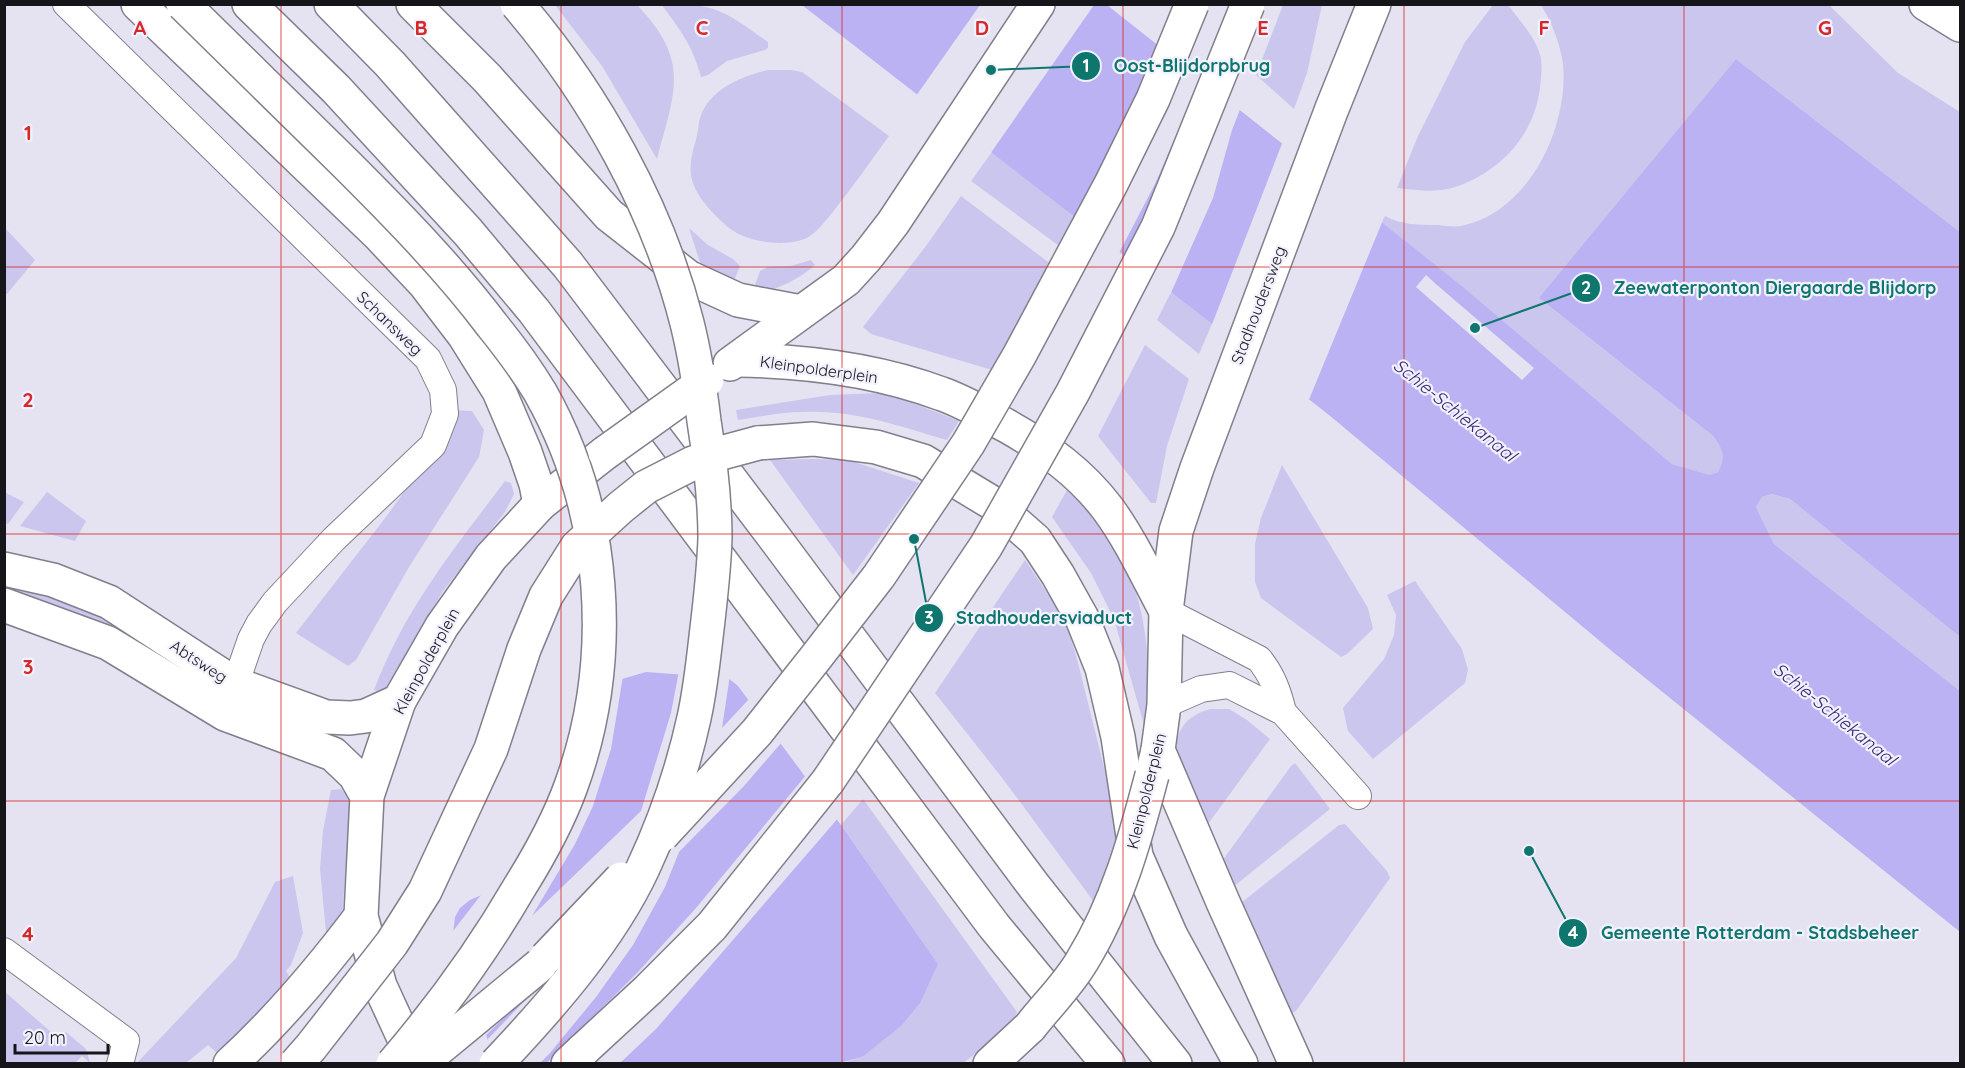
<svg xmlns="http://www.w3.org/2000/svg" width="1965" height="1068" viewBox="0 0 1965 1068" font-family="Quicksand,sans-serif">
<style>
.green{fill:#cac6ee}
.water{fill:#bbb2f3}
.pier{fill:#e5e3f1}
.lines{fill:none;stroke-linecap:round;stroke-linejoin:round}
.street-casing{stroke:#807f8b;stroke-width:28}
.secondary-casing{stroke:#807f8b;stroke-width:36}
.primary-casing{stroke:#807f8b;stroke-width:36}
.highway-casing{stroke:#807f8b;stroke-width:36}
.street{stroke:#fff;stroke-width:26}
.secondary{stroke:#fff;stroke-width:33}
.primary{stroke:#fff;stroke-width:33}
.highway{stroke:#fff;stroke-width:33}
.primary-bridge-casing{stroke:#807f8b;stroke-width:36;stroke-linecap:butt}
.highway-bridge-casing{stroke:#807f8b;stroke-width:36;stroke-linecap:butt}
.primary-bridge{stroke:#fff;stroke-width:33}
.highway-bridge{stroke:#fff;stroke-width:33}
.grid{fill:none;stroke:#d62828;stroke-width:1.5;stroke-opacity:0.55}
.labels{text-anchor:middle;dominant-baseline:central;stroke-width:4.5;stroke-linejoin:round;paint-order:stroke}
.street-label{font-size:16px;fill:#16161a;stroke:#f2f1fe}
.water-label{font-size:18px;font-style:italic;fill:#3b2872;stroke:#f2f1fe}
.grid-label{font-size:20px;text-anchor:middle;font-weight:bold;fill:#d62828;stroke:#f2f1fe;stroke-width:4.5;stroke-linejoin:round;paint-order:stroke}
.leader{fill:none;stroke:#0f766e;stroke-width:2}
.callout-dot{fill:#0f766e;stroke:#f2f1fe;stroke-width:2}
.mark-label{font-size:18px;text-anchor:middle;font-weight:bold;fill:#fff}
.callout-label{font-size:18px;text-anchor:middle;font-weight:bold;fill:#0f766e;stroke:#f2f1fe;stroke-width:4.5;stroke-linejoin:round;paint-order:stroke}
</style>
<rect width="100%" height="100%" fill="#e5e3f1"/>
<g class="green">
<path d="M555,5H637C691,61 675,91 657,159L602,66Z"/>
<path d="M662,5C681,4 706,4 723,13C739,20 753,32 768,42V48L765,50L727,61L708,75L701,77C692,44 681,32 662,5Z"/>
<polygon points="1283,5 1322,5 1307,73 1294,109 1256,75"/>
<path d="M1493,5H1508C1519,20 1535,36 1540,55C1543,64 1541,77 1540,87C1535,136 1498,174 1452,188C1434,193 1416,190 1397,188L1418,136L1465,42Z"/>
<path d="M1541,5H1829L1898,73L1960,112V232L1736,59L1540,299L1713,436C1723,450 1726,456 1718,472L1710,475L1672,464L1462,286L1381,223L1385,216C1401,225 1420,225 1438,225C1445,226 1454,227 1461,226C1528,213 1569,128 1563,64C1560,43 1552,23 1541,5Z"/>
<path d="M768,70H791L802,72L889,136C870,162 852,188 832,213C825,221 819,230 810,236C792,248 753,243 735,232C722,224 701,202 695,188C687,171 691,157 696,140C698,133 698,125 700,118C709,89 742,76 768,70Z"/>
<polygon points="992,152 1077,219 1062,248 971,181"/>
<polygon points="961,196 1052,265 992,370 871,334 863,327 926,246"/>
<polygon points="5,228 35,260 7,294 4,292"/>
<polygon points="689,228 708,245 733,259 740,266 732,285 703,272"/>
<path d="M811,260L815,265C801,278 771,294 752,293L760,271L768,267L791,266Z"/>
<polygon points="1171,292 1212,324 1199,354 1157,320"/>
<polygon points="1145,345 1189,379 1167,446 1156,503 1151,503 1098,436"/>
<path d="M879,393L900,398L959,421L947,440C900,426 851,409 802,412C781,412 759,417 738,420L736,410L830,395Z"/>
<polygon points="451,410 472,411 484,430 479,457 409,567 356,660 348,666 296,633 389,513 442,438"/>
<polygon points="814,459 848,460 919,483 853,575 770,460"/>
<polygon points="1282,465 1368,608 1373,629 1347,654 1341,657 1261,598 1255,582 1255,544 1261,518"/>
<path d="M505,481L511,483L514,494L505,512L443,591L383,692L374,690C405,608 454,549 505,481Z"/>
<path d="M1072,481C1089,508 1109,535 1124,563C1148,608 1153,682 1146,732L1114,619L1091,573L1052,517Z"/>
<polygon points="4,492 24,502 8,524 5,523"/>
<polygon points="47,492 86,521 75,541 20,526"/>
<polygon points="1772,494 1790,499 1960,637 1960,691 1774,544 1756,507 1762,497"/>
<polygon points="1025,560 1065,619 1078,663 1122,839 1094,902 1003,779 935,693"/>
<polygon points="1415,581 1462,649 1468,670 1465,683 1373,759 1348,731 1343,708 1384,659 1394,635 1396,615 1387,595"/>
<path d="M5,584C45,593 82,606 120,625L114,635L5,596Z"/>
<path d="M1210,709H1229L1247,720L1270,739L1205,828C1189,790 1148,727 1210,709Z"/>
<polygon points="1295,763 1330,809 1233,887 1222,861 1291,766"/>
<polygon points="341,789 347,796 350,810 342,919 327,943 320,869 323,831 331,790"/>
<polygon points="863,799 1017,1012 1009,1028 963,1063 839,1064 862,1057 938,964 841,825"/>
<polygon points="1345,824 1387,871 1390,878 1296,1011 1290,1014 1241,903 1339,825"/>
<polygon points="293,876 303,933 291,965 286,971 293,983 220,1056 208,1045 186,1063 136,1064 236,958 275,882"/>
<polygon points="5,992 58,1038 66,1032 86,1049 90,1063 82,1056 75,1063 5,1063"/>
</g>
<g class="water">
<path d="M802,5H1107L1462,286L1672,464L1710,475L1718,472C1726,456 1723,450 1713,436L1539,298L1736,59L1960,232V637L1790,499L1772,494L1762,497L1756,507L1774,544L1960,691V932L1613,652L1329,415Z"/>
<polygon points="646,672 728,678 738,686 841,825 938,964 920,1003 901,1026 862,1057 839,1063 502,1063 488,1043 478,994 453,933 455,917 460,908 470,900 486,893 504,892 622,679"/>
</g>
<g class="pier">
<polygon points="980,5 1094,5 990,154 916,96"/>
<polygon points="1160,43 1202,76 1155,184 1118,255 1076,222 1145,82"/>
<polygon points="1204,78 1241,107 1232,130 1213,198 1170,295 1128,262"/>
<polygon points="1283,141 1383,220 1308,402 1211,327"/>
<polygon points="1426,275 1437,285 1534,368 1522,380 1416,287"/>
<polygon points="679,671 730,675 722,728 750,698 782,742 744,786 679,852 665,887 633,945 596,997 550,1053 540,1063 499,1064 485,1042 556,968 484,1037 475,995 454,955 450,935 484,891 504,889 565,794 561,730 597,708 604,693 623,676 611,749 593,806 575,844 532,916 641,811 671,713"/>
<polygon points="807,774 839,817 656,1029 620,1063 547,1063 638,972 696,908"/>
</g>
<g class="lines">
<defs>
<g id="street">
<polyline points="66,4 428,359 443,390 445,414 433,445 334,539 275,602 259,624 251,639 230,700"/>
<path d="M1166,611L1259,659C1272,675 1278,691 1283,712"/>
<polyline points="1164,705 1201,689 1229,685 1283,712 1358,796"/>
<polyline points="4,951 126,1041 120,1064"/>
</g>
<g id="secondary">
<polyline points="1926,4 1960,25"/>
<polyline points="4,569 53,580 109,602 235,684 326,717 350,718 366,716 399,701"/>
<polyline points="4,605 108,643 225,714 333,754 355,775 367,796"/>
</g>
<g id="primary">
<path d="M737,360C805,361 878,370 942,394C965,402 986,415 1007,426C1046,448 1081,473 1108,509C1131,540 1148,578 1166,611"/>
<polyline points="730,364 846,280 866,258 893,223 1038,4"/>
<polyline points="1152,775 1158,750 1164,705 1166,611 1176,531 1197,468 1331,111 1374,4"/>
<polyline points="583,1050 648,990 712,926 828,781"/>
<polyline points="421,1064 403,1036 380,986 361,916 367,796 399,701 442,626 491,557 540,504 605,453"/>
<polyline points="990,1064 1030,1027"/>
</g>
<g id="highway">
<polyline points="138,4 378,234 425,284 464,335 499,391 525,452 536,484 540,504"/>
<polyline points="249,4 336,89 468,232 534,311 994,926 1108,1064"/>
<polyline points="331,4 390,64 568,265 777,541 1034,886 1175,1064"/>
<polyline points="413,4 487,78 609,215 688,277 738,300 801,312"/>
<polyline points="758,443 813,439 876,447 923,461 994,504 1035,540 1058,575 1082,618 1102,668 1118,737 1136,856 1171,936 1241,1064"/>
<polyline points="1158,750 1223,902 1296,1064"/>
<path d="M230,1064C279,1019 321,969 361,916"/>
<polyline points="568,1064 583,1050"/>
</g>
</defs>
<use href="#street" class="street-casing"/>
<use href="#secondary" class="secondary-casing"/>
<use href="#primary" class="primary-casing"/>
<use href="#highway" class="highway-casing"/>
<use href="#street" class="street"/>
<use href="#secondary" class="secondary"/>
<use href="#primary" class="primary"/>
<use href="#highway" class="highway"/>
<defs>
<g id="primary-bridge">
<polyline points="605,453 707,380"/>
<polyline points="828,781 986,546 1073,392 1158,227 1248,4"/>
<path d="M1030,1027C1047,1005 1068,985 1082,961C1117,904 1135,840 1152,775"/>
</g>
<g id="highway-bridge">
<path d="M183,4C238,58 292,111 347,165C398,216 448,267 492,325C509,346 526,369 540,392C607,510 617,659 571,786C558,822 539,856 519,888C483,950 440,1009 393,1064"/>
<polyline points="662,835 757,732 817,656 879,576 968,444 1019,356 1111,184 1153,99 1192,4"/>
<polyline points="546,958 621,879"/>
<polyline points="296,1064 311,1047 392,943 425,891 491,749 524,649 546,596 577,547 621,507 646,487 693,463 721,453 758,443"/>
<polyline points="420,1064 540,965"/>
<path d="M496,1064C550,1007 610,939 643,868C665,821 683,768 694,718C700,691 703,664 706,637C710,604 714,570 715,538C715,499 710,459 704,421C700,388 695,355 687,323C658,208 594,94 517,4"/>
</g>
</defs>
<use href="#primary-bridge" class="primary-bridge-casing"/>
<use href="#highway-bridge" class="highway-bridge-casing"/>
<use href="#primary-bridge" class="primary-bridge"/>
<use href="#highway-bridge" class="highway-bridge"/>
</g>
<path class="grid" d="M281,4V1064M561,4V1064M842,4V1064M1123,4V1064M1404,4V1064M1684,4V1064M4,267H1960M4,534H1960M4,801H1960"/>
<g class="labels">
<g class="street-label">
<text transform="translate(1258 305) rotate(-69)">Stadhoudersweg</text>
<text transform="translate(390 323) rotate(44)">Schansweg</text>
<text transform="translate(819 369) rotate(8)">Kleinpolderplein</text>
<text transform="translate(199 661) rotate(33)">Abtsweg</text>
<text transform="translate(426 661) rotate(-61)">Kleinpolderplein</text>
<text transform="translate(1146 791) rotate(-76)">Kleinpolderplein</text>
</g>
<g class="water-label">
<text transform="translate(1455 410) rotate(39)">Schie-Schiekanaal</text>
<text transform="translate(1835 714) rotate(39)">Schie-Schiekanaal</text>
</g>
</g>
<g class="grid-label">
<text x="140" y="35">A</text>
<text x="421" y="35">B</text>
<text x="702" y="35">C</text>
<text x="982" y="35">D</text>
<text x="1263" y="35">E</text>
<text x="1544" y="35">F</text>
<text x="1825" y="35">G</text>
<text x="28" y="140">1</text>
<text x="28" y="407">2</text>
<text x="28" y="674">3</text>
<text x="28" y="941">4</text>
</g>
<path class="leader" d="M991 70L1086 66M1475 328L1586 288M914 539L929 618M1529 851L1573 933"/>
<g class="callout-dot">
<circle cx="991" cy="70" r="6"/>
<circle cx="1475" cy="328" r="6"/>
<circle cx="914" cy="539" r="6"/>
<circle cx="1529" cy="851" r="6"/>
<circle cx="1086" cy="66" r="15"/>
<circle cx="1586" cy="288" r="15"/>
<circle cx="929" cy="618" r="15"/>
<circle cx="1573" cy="933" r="15"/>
</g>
<g class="mark-label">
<text x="1086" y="72">1</text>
<text x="1586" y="294">2</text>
<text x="929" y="624">3</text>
<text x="1573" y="939">4</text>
</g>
<g class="callout-label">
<text x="1192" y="72">Oost-Blijdorpbrug</text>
<text x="1775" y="294">Zeewaterponton Diergaarde Blijdorp</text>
<text x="1044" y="624">Stadhoudersviaduct</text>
<text x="1760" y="939">Gemeente Rotterdam - Stadsbeheer</text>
</g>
<rect width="1965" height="1068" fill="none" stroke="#16161a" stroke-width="12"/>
<path d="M15 1044v9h93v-9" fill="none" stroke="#16161a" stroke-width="3"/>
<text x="24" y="1044" font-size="18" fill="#16161a" stroke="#f2f1fe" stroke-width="4.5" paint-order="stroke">20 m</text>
</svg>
